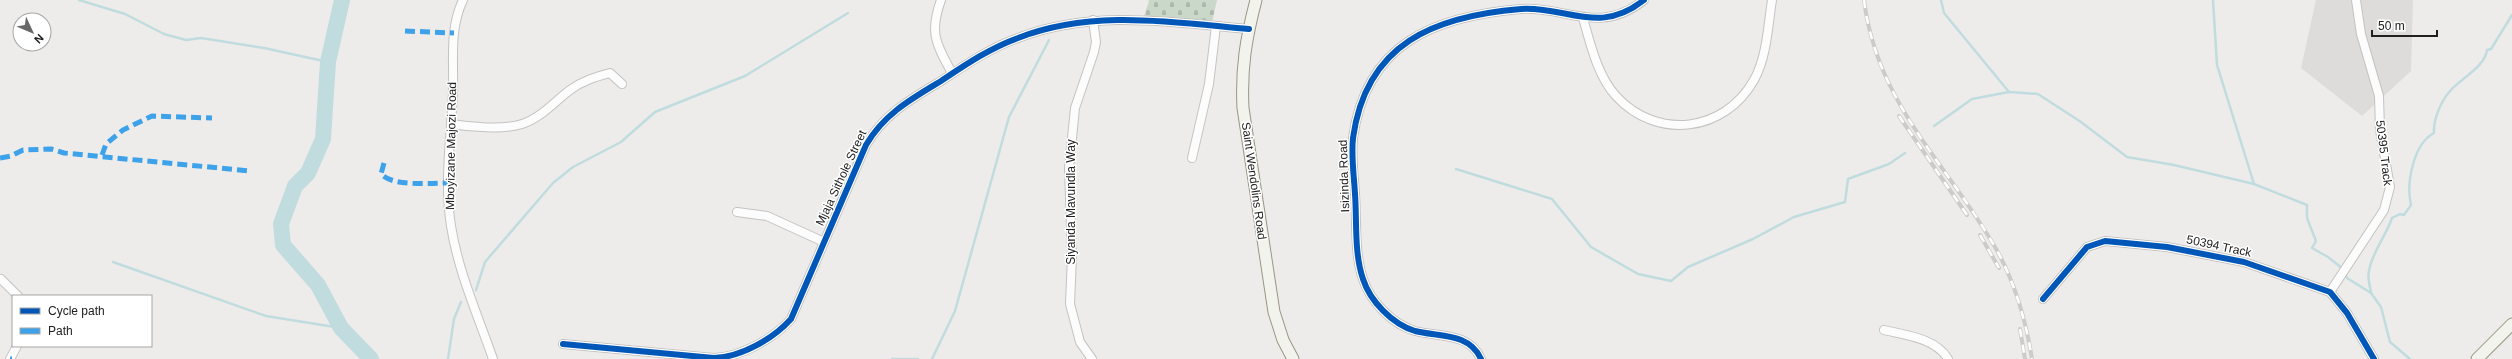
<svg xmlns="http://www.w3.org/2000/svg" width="2512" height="359" viewBox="0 0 2512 359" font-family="Helvetica,sans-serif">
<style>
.residential{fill:#dddcdb}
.cemetery{fill:url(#cemetery-stones)}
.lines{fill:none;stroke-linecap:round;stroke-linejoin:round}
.stream{stroke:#c0dcdf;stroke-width:2.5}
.river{stroke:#c0dcdf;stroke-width:16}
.street-casing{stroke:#c4c3c2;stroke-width:10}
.secondary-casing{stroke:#989783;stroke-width:13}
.street{stroke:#fcfcfc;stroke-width:8}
.secondary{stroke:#f3f3ed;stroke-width:11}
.rail-casing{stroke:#cbcbcb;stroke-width:4}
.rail{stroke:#fff;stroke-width:2.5;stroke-dasharray:8;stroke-linecap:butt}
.quiet{stroke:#3da2ea;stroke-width:5;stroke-dasharray:10 5;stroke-linecap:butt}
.cycleway-casing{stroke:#fff;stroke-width:8}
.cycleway{stroke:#0057b8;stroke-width:6}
.labels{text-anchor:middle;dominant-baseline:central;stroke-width:3;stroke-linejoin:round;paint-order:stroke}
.street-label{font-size:12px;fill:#202020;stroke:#fff}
</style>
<defs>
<pattern id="cemetery-stones" width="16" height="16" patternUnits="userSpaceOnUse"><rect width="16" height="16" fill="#c9d8c8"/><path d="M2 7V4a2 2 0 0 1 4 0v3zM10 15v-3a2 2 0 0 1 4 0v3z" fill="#acb9ac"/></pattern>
</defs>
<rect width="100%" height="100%" fill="#eeecea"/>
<polygon class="residential" points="2316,0 2413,0 2411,71 2362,116 2301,68"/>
<polygon class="cemetery" points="1148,0 1217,0 1212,22 1144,16 1149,1"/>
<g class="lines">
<g class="stream">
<polyline points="79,0 125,14 164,34 186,40 201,38 264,48 328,62"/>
<polyline points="1941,0 1944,13 2009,92 2038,94 2081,122 2127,157 2174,165 2254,184 2307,205 2307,218 2316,241 2312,248 2328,257 2343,269 2347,278 2371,293 2381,307 2390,342 2410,359"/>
<polyline points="2213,0 2217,65 2254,184"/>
<polyline points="1934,126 1972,99 2009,92"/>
<polyline points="1456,169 1552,199 1591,247 1638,274 1671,281 1688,267 1753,239 1794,217 1845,202 1848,179 1889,164 1905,153"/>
<polyline points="113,262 266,316 341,328"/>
<polyline points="476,290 485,262 553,183 573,167 621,142 655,112 745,76 848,13"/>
<path d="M2371,293C2370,286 2367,277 2369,271C2372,252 2386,236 2392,218L2400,214L2404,215L2411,205C2406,184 2413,144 2434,133C2433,120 2441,101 2450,91C2460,79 2485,67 2487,50L2491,49L2512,15"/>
<polyline points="448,359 454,319 461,302"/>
<polyline points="892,359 918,359"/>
<polyline points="932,359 955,311 1009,117 1049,40"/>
</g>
<polyline class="river" points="342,0 328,62 323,139 308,173 295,186 281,224 283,245 318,285 341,328 371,359"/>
<defs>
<g id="street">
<path d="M463,0C449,29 454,61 453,93C451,136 444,183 451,226C458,271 478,316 493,359"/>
<path d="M941,0C929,33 936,44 952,73"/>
<path d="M1583,18C1590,43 1598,77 1616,96C1657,141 1725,132 1754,80C1767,57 1768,25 1772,0"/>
<path d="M451,124C470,127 504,130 522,124C541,118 555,101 570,90C582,81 595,77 610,73L622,84"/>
<polyline points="1192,158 1209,84 1216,26"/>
<polyline points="737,212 767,216 824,242"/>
<polyline points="1,279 18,296"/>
<polyline points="2330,292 2384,210 2390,187 2380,130 2379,96 2361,34 2356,0"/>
<polyline points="2043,299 2087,247 2105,241 2167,247 2244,262 2330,292 2347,313 2374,359"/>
<path d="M1884,330C1905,335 1936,338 1948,359"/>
<path d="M563,344L714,358C741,357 773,339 791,319L866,145C884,114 911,99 941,81C965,65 990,48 1018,38C1092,9 1171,22 1249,29"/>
<polyline points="10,359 17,346"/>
<polyline points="1092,359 1080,342 1070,304 1072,256 1069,168 1075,108 1094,52 1096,42 1093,20"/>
<path d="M1481,359C1469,332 1438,337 1415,331C1392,324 1370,301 1363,279C1354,253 1357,221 1355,194C1354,176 1351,156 1353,138C1366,43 1435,16 1521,9C1567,6 1599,36 1644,0"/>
</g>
<g id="secondary">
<path d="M1256,0C1246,38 1241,68 1243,108L1274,312L1283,340L1293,359"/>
<polyline points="2477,359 2512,324"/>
</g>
</defs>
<use href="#street" class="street-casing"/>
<use href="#secondary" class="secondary-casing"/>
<use href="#street" class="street"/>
<use href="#secondary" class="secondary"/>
<defs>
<g id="rail">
<path d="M1864,0C1877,104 1946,162 1995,247C2014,280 2026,321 2032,359"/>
<polyline points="1899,116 1967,215"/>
<polyline points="1980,235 1999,268"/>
<polyline points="2020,329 2025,359"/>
</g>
</defs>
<use href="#rail" class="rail-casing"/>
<use href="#rail" class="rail"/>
<g class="quiet">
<polyline points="405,31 454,33"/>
<polyline points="102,155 106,144 123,130 152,116 212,118"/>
<polyline points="0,158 11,156 23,150 51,149 64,153 250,171"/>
<path d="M384,163L381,174C393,187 431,183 448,183"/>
<polyline points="10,359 12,359"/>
</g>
<defs>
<g id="cycleway">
<polyline points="2043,299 2087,247 2105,241 2167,247 2244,262 2330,292 2347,313 2374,359"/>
<path d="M563,344L714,358C741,357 773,339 791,319L866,145C884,114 911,99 941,81C965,65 990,48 1018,38C1092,9 1171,22 1249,29"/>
<path d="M1481,359C1469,332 1438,337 1415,331C1392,324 1370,301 1363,279C1354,253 1357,221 1355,194C1354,176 1351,156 1353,138C1366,43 1435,16 1521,9C1567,6 1599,36 1644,0"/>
</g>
</defs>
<use href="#cycleway" class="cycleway-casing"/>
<use href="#cycleway" class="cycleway"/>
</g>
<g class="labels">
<g class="street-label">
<text transform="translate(451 146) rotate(-89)">Mboyizane Majozi Road</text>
<text transform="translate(2384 153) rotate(83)">50395 Track</text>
<text transform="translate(1344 176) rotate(-92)">Isizinda Road</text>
<text transform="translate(841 178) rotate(-65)">Mjaja Sithole Street</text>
<text transform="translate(1254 181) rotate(82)">Saint Wendolins Road</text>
<text transform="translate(1071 202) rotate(-90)">Siyanda Mavundla Way</text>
<text transform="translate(2219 246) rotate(12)">50394 Track</text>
</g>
</g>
<rect x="12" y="295" width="140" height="52" fill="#ffffff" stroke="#a6a6a6"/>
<rect x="20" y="308" width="20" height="6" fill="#0057b8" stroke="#a6a6a6"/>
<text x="48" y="315" font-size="12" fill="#202020">Cycle path</text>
<rect x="20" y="328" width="20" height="6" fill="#3da2ea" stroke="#a6a6a6"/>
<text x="48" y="335" font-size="12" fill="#202020">Path</text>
<g transform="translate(32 32) rotate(134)"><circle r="19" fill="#ffffff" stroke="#a6a6a6"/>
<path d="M0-3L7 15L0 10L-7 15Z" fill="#686767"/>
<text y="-6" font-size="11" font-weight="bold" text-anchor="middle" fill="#202020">N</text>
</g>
<path d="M2372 30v6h65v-6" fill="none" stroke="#202020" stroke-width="2"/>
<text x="2378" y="30" font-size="12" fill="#202020" stroke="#ffffff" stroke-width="3" paint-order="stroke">50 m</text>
</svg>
